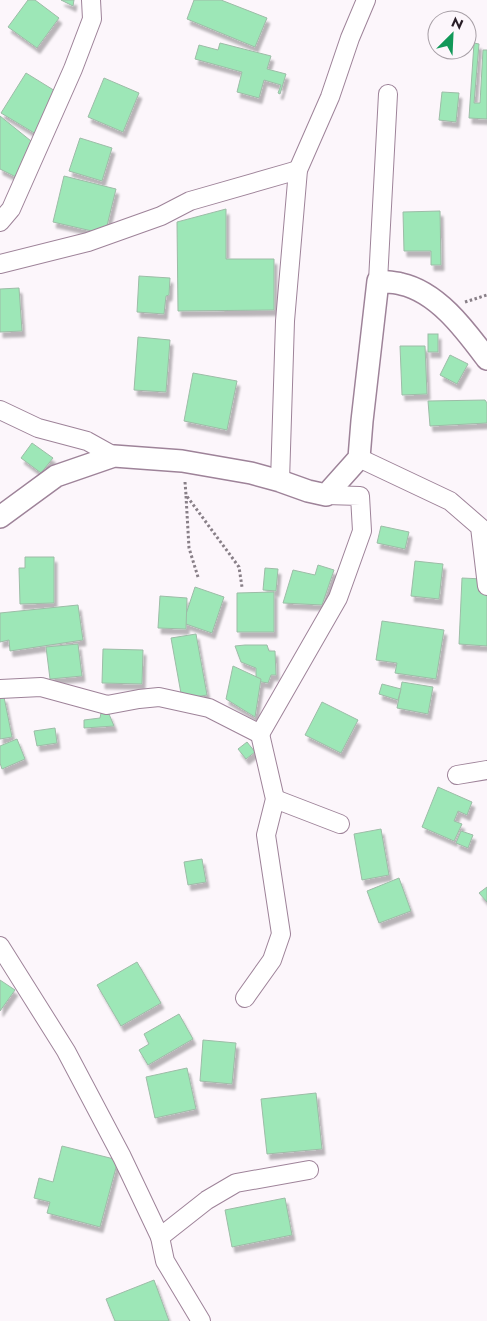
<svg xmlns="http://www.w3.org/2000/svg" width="487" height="1321" viewBox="0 0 487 1321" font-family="Jost,sans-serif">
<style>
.building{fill:#9de7b7;stroke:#9dbca7;filter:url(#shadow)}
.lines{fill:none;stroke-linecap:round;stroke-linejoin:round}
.minor-casing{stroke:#9e8399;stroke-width:20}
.tertiary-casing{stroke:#9e8399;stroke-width:24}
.path{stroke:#887f87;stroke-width:3;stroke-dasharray:2.5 2.5;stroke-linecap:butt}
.minor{stroke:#fff;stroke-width:18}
.tertiary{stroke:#fff;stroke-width:21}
</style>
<defs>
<filter id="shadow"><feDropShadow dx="3" dy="5.5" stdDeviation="1" flood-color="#0004"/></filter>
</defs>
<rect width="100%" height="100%" fill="#fcf6fb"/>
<g class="building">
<polygon points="28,0 35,0 59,18 37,48 8,27"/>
<polygon points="61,0 74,0 73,6"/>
<polygon points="194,0 221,0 267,18 255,47 187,19"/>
<polygon points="220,43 271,56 267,69 286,74 280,94 278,93 281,85 264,80 259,98 237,92 242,72 195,59 199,45 218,50"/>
<polygon points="474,43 479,44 474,103 480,103 483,50 487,50 487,119 469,118"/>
<polygon points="26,73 60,94 36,134 1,113"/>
<polygon points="104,78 139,93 123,132 88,117"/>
<polygon points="442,92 459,93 456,122 439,120"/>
<polygon points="0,116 36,145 16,177 0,169"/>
<polygon points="80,138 112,148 102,181 69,171"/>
<polygon points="64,176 116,189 105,234 53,222"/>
<polygon points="226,209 226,259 274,259 274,310 178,311 177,222"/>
<polygon points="440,211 441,265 431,265 431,251 404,251 403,212"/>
<polygon points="139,276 170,278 169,295 166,296 164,314 137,312"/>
<polygon points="19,288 22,331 0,332 0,289"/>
<rect x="428" y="334" width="10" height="18"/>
<polygon points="138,337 170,340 166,392 134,390"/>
<polygon points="400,346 425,346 427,394 402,395"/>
<polygon points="450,355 468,364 457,384 440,375"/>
<polygon points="193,373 237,381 227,430 184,421"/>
<polygon points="485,400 487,403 487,423 430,426 428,401"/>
<polygon points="32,443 53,458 41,473 21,458"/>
<polygon points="381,526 409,532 405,549 377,543"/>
<polygon points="25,557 54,557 54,603 20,604 19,568 25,568"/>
<polygon points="415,561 443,564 439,599 411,596"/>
<polygon points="318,565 334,570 322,605 283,603 293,570 315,575"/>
<polygon points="265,568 278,569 276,591 263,590"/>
<polygon points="462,578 483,579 487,590 487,646 459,644"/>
<polygon points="195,587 224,597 212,633 183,623"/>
<polygon points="274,592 274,632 237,632 237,593"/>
<polygon points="160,596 187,598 186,629 158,628"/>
<polygon points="78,605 83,640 10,651 9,640 0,642 0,613"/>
<polygon points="382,621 444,630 436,679 395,673 397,663 376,660"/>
<polygon points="196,634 207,695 182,699 171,638"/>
<polygon points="78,644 82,676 50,679 46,647"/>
<polygon points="245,645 267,645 269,651 275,651 276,675 271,675 268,683 256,681 256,668 241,662 235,646"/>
<polygon points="103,649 143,650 142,684 102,683"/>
<polygon points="233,666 261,679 255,717 226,699"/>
<polygon points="402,682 433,687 428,714 397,708"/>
<polygon points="382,684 401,689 398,700 379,694"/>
<polygon points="0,697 4,697 12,737 0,739"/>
<polygon points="322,702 358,720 341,753 305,735"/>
<polygon points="101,713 109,714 114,726 84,728 84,720 100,718"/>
<polygon points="55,728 57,743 37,746 34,731"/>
<polygon points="17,739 25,759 2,769 0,763 0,746"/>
<polygon points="247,742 255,752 246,759 238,749"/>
<polygon points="438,787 472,802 467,815 458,811 454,821 462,824 454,841 422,827"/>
<polygon points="381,829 389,875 362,880 354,834"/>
<polygon points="461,831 473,835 468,848 456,843"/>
<polygon points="202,859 206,882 188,885 184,862"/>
<polygon points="399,878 411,911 379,923 367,891"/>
<polygon points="487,887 487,902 479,893"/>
<polygon points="137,962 161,1003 121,1026 97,985"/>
<polygon points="0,980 15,990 0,1011"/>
<polygon points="179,1014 193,1039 148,1065 139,1050 149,1044 144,1034"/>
<polygon points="203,1040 236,1043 232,1084 200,1081"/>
<polygon points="187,1068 196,1109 155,1118 146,1077"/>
<polygon points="316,1093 322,1149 267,1154 261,1099"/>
<polygon points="62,1146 118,1160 100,1227 47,1213 50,1202 34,1198 39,1178 53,1182"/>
<polygon points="285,1198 292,1235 232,1247 225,1210"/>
<polygon points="154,1280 169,1321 115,1321 106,1299"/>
</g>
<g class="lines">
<defs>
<g id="minor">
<polyline points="0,222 11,209 73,69 92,19 91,0"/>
<polyline points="0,264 88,242 161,216 190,201 298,170"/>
<polyline points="378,281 388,94"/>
<polyline points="0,410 38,428 87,441 114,456"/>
<polyline points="359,458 450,501 480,527 487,586"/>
<polyline points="280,481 285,321 298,170 330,97 350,38 366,0"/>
<polyline points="0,689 41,687 107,705 139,699 159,697 209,708 260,734 338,598 362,531 360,496 326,495"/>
<polyline points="457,775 487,770"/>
<polyline points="275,799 340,824"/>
<polyline points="0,946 66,1051 122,1157 160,1237 165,1261 201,1321"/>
<polyline points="245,998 272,960 281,934 266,835 275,799 260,734"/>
<polyline points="160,1237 207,1200 236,1183 309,1170"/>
</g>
<path id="tertiary" d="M0,517L56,476L114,456L182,461L251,473L280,481L308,491L326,495L359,458L362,421L378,281C386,282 394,282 401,284C438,292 466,331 487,359"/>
</defs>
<use href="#minor" class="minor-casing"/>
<use href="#tertiary" class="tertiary-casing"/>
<g class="path">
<polyline points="465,302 487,295"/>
<polyline points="185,482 186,495 239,567 242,587"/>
<polyline points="186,496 189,548 198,577"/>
</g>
<use href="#minor" class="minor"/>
<use href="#tertiary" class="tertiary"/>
</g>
<g transform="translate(452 35) rotate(24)"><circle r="24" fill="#fcf6fb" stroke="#a79fa6"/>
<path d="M0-4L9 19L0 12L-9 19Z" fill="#119858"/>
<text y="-8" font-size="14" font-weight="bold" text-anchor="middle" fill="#281d26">N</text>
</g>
</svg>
